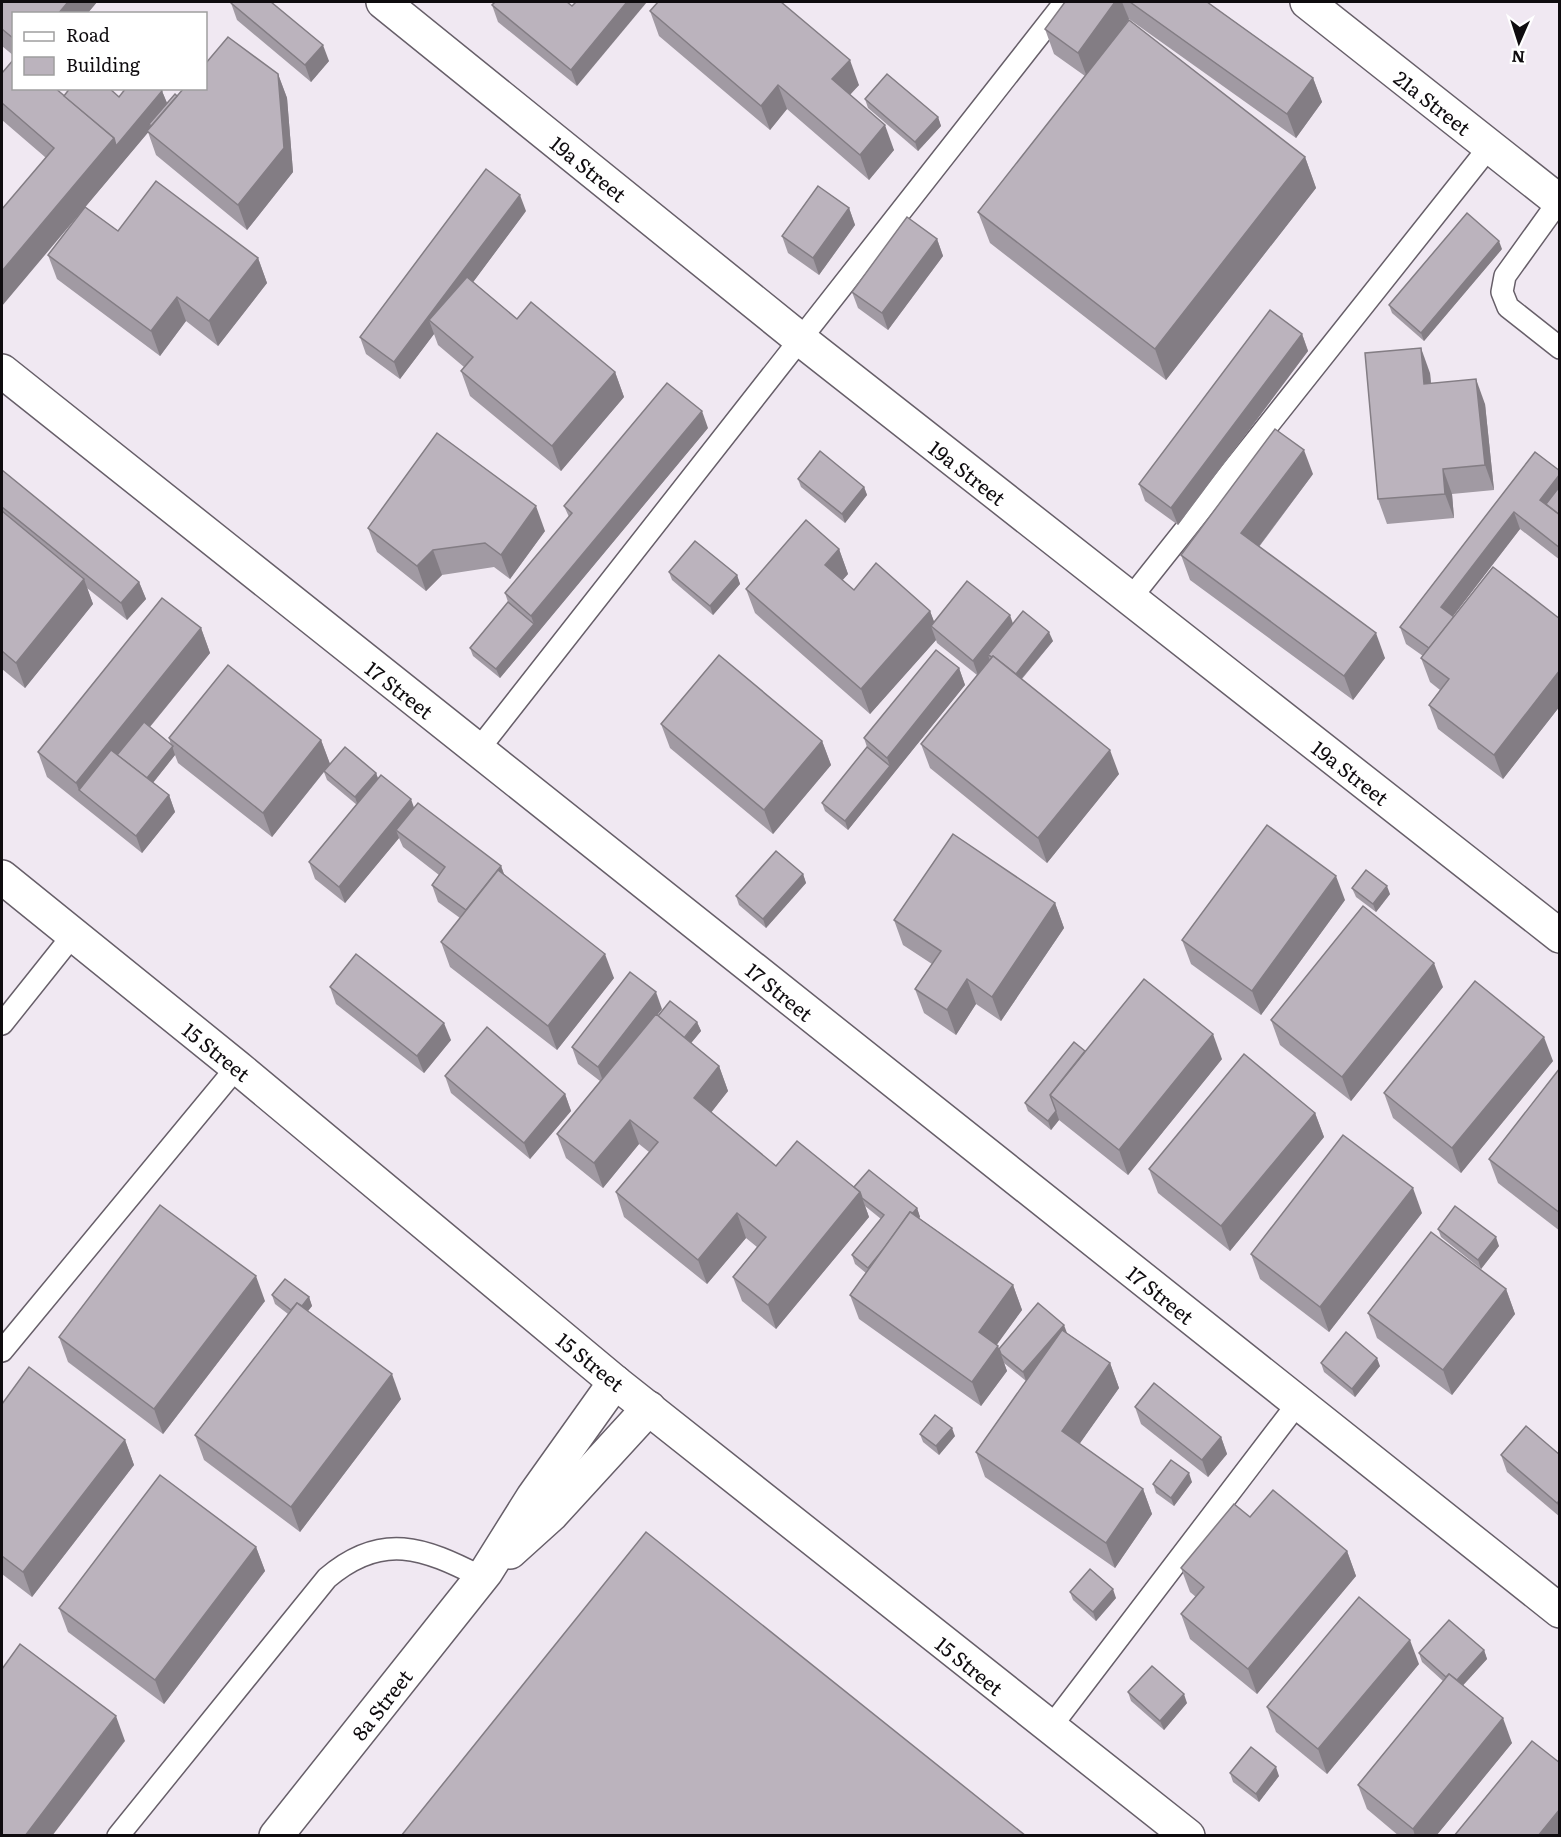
<svg xmlns="http://www.w3.org/2000/svg" width="1561" height="1837" viewBox="0 0 1561 1837" font-family="Literata,serif">
<style>
.lines{fill:none;stroke-linecap:round;stroke-linejoin:round}
.service-casing{stroke:#675f69;stroke-width:24}
.minor-casing{stroke:#675f69;stroke-width:36}
.service{stroke:#fff;stroke-width:21}
.minor{stroke:#fff;stroke-width:33}
.wall{fill:#a19aa3}
.shaded-wall{fill:#837d84}
.building{fill:#bbb3bd;stroke:#837d84;stroke-width:1.5}
.labels{text-anchor:middle;dominant-baseline:central;stroke-width:4.5;stroke-linejoin:round;paint-order:stroke}
.street-label{font-size:20px;fill:#0f0c0f;stroke:#fff}
</style>
<rect width="100%" height="100%" fill="#f0e8f2"/>
<g class="lines">
<defs>
<g id="service">
<polyline points="1559,201 1505,276 1502,292 1508,307 1560,348"/>
<polyline points="1130,599 1490,146"/>
<polyline points="478,750 1065,2"/>
<polyline points="2,1024 73,935"/>
<polyline points="2,1351 237,1067"/>
<polyline points="1050,1728 1298,1403"/>
<path d="M118,1836L327,1578C382,1531 424,1548 481,1577"/>
</g>
<g id="minor">
<polyline points="383,2 800,339 1560,936"/>
<polyline points="1307,2 1560,202"/>
<polyline points="2,371 1560,1611"/>
<polyline points="2,877 237,1067 615,1382 1188,1836"/>
<polyline points="510,1552 551,1515 649,1408"/>
<polyline points="276,1836 486,1572 533,1497 615,1382"/>
</g>
</defs>
<use href="#service" class="service-casing"/>
<use href="#minor" class="minor-casing"/>
<use href="#service" class="service"/>
<use href="#minor" class="minor"/>
</g>
<g class="wall">
<polygon points="2,2 97,2 87,14 14,14 14,56 2,46"/>
<polygon points="1065,2 1207,2 1313,78 1322,102 1296,138 1129,19 1117,36 1305,157 1316,188 1166,380 990,243 978,212 1085,76 1054,54 1045,29"/>
<polygon points="231,3 329,61 311,82 237,20"/>
<polygon points="492,5 572,6 577,86 498,22"/>
<polygon points="650,11 859,85 850,95 894,150 869,180 787,109 770,130 659,36"/>
<polygon points="2,73 64,96 119,97 162,91 167,103 177,96 278,74 287,98 293,172 247,230 156,155 148,132 85,207 118,231 258,258 267,283 218,346 186,321 160,356 57,279 48,255 82,211 45,157 2,120"/>
<polygon points="865,99 938,117 941,126 918,151 868,108"/>
<polygon points="849,208 855,225 819,275 788,253 782,236"/>
<polygon points="526,211 473,282 517,319 615,372 624,397 561,471 470,396 461,371 464,367 438,345 434,334 400,379 366,354 360,337"/>
<polygon points="937,239 943,256 888,330 858,308 852,292"/>
<polygon points="1502,249 1424,341 1392,313 1389,305"/>
<polygon points="1302,334 1308,351 1178,525 1145,501 1139,484"/>
<polygon points="1430,373 1431,383 1485,404 1494,490 1452,494 1454,518 1387,524 1378,499"/>
<polygon points="708,428 500,678 473,656 470,648 508,602 505,593 569,517 564,506"/>
<polygon points="1535,452 1560,471 1560,560 1520,529 1453,616 1560,619 1560,706 1503,779 1438,729 1429,705 1440,690 1430,682 1421,658 1423,656 1406,644 1400,627"/>
<polygon points="2,470 139,582 146,599 127,620 87,588 93,604 25,688 2,669"/>
<polygon points="1313,474 1259,547 1385,658 1353,700 1190,580 1181,555"/>
<polygon points="798,479 864,487 867,495 845,523 801,487"/>
<polygon points="368,528 545,531 510,579 494,567 442,575 426,591 377,552"/>
<polygon points="839,549 848,574 842,580 854,590 930,611 934,622 1013,624 1053,641 1022,679 1119,774 1047,863 930,768 921,744 977,675 937,643 936,640 870,714 755,613 746,589"/>
<polygon points="669,572 737,575 740,584 713,615 672,580"/>
<polygon points="201,628 210,653 150,727 171,745 169,738 321,740 330,764 376,773 378,779 414,808 501,866 504,874 614,978 557,1050 450,967 441,942 460,918 438,902 432,885 439,875 403,847 399,838 345,903 315,879 309,862 357,805 327,780 324,772 272,837 178,763 175,755 153,783 169,795 175,812 142,853 47,777 38,752"/>
<polygon points="959,668 965,685 848,830 825,811 822,803 867,747 864,738"/>
<polygon points="661,724 822,741 831,765 773,834 670,748"/>
<polygon points="803,874 806,883 766,928 739,905 736,896"/>
<polygon points="1352,888 1390,894 1376,912 1356,897"/>
<polygon points="1345,900 1261,1015 1191,964 1182,940"/>
<polygon points="1055,903 1064,928 1001,1021 976,1004 956,1035 924,1013 915,989 932,964 903,945 894,920"/>
<polygon points="330,987 451,1040 424,1073 336,1004"/>
<polygon points="1443,987 1351,1101 1280,1045 1271,1020"/>
<polygon points="662,1009 657,1015 697,1022 701,1031 691,1043 719,1066 728,1091 711,1112 776,1166 854,1187 917,1208 920,1217 919,1218 1013,1285 1022,1310 996,1345 999,1349 1067,1333 1110,1363 1119,1388 1079,1444 1143,1489 1152,1514 1115,1568 985,1477 976,1452 1026,1381 1004,1363 1007,1371 981,1406 859,1319 850,1295 866,1273 855,1264 852,1255 881,1219 865,1206 869,1217 776,1329 742,1301 733,1277 757,1247 746,1238 707,1284 624,1217 616,1192 649,1152 639,1144 603,1188 566,1158 557,1134 600,1081 578,1064 572,1047"/>
<polygon points="1085,1051 1222,1059 1128,1175 1059,1120 1051,1130 1028,1111 1025,1103"/>
<polygon points="1553,1061 1461,1173 1393,1118 1384,1093"/>
<polygon points="1560,1068 1560,1231 1498,1183 1489,1159"/>
<polygon points="445,1076 565,1094 571,1111 530,1159 451,1093"/>
<polygon points="1315,1113 1324,1137 1230,1251 1158,1193 1149,1169"/>
<polygon points="1422,1213 1329,1332 1260,1279 1251,1254"/>
<polygon points="1438,1229 1499,1246 1481,1269 1441,1237"/>
<polygon points="1506,1289 1515,1314 1452,1395 1377,1338 1368,1313"/>
<polygon points="272,1295 309,1297 312,1306 308,1311 401,1399 300,1532 204,1460 195,1435 288,1314 275,1304"/>
<polygon points="265,1301 163,1434 68,1362 59,1337"/>
<polygon points="1321,1363 1380,1366 1355,1397 1324,1372"/>
<polygon points="2,1404 125,1440 134,1465 32,1597 2,1574"/>
<polygon points="1135,1407 1221,1437 1227,1454 1208,1477 1141,1424"/>
<polygon points="920,1434 955,1436 939,1455 923,1442"/>
<polygon points="1501,1455 1560,1455 1560,1517 1507,1472"/>
<polygon points="1192,1482 1174,1506 1156,1493 1153,1484"/>
<polygon points="1250,1517 1347,1551 1356,1576 1257,1694 1190,1639 1181,1614 1196,1597 1190,1592 1181,1568"/>
<polygon points="256,1547 265,1571 164,1704 68,1632 59,1608"/>
<polygon points="1070,1592 1116,1598 1096,1621 1073,1600"/>
<polygon points="1484,1650 1487,1659 1463,1685 1512,1743 1436,1836 1399,1836 1367,1809 1358,1785 1443,1681 1422,1662 1419,1653"/>
<polygon points="1419,1664 1327,1774 1276,1732 1267,1707"/>
<polygon points="1128,1692 1187,1703 1164,1730 1131,1701"/>
<polygon points="1230,1773 1279,1776 1259,1802 1233,1782"/>
</g>
<g class="shaded-wall">
<polygon points="68,2 97,2 87,14 58,14"/>
<polygon points="627,2 647,2 577,86 571,70"/>
<polygon points="1115,2 1122,2 1129,19 1087,77 1078,53"/>
<polygon points="323,45 329,61 311,82 305,65"/>
<polygon points="850,60 859,85 841,104 832,79"/>
<polygon points="278,74 287,98 293,172 247,230 238,205"/>
<polygon points="1313,78 1322,102 1296,138 1287,114"/>
<polygon points="778,85 787,109 770,130 761,106"/>
<polygon points="162,91 169,108 149,124 151,129 2,306 2,271 114,138"/>
<polygon points="938,117 941,126 918,151 915,142"/>
<polygon points="885,125 894,150 869,180 860,155"/>
<polygon points="1305,157 1316,188 1166,380 1155,349"/>
<polygon points="520,195 526,211 439,328 429,320 434,334 400,379 394,362"/>
<polygon points="849,208 855,225 819,275 813,258"/>
<polygon points="937,239 943,256 888,330 882,313"/>
<polygon points="1499,241 1502,249 1424,341 1421,333"/>
<polygon points="258,258 267,283 218,346 209,321"/>
<polygon points="177,297 186,321 160,356 151,331"/>
<polygon points="1302,334 1308,351 1178,525 1171,508"/>
<polygon points="1421,348 1430,373 1433,408 1424,384"/>
<polygon points="615,372 624,397 561,471 552,446"/>
<polygon points="1476,379 1485,404 1494,490 1485,465"/>
<polygon points="702,411 708,428 500,678 496,669 534,624 531,616"/>
<polygon points="1304,450 1313,474 1250,558 1241,533"/>
<polygon points="1443,469 1452,494 1454,518 1445,494"/>
<polygon points="1560,474 1560,499 1543,508 1540,500"/>
<polygon points="864,487 867,495 845,523 842,514"/>
<polygon points="536,506 545,531 510,579 501,555"/>
<polygon points="1514,512 1520,529 1447,624 1441,607"/>
<polygon points="839,549 848,574 834,590 825,565"/>
<polygon points="433,550 442,575 426,591 417,566"/>
<polygon points="737,575 740,584 713,615 710,606"/>
<polygon points="84,579 93,604 25,688 16,663"/>
<polygon points="139,582 146,599 127,620 121,603"/>
<polygon points="930,611 938,632 931,626 936,640 870,714 861,689"/>
<polygon points="1010,615 1016,632 988,655 991,663 979,678 973,661"/>
<polygon points="201,628 210,653 120,763 79,790 76,783"/>
<polygon points="1049,632 1053,641 1017,684 1014,675"/>
<polygon points="1376,633 1385,658 1353,700 1344,676"/>
<polygon points="959,668 965,685 848,830 845,821 890,766 887,758"/>
<polygon points="1560,670 1560,706 1503,779 1494,755"/>
<polygon points="321,740 330,764 272,837 263,813"/>
<polygon points="822,741 831,765 773,834 764,810"/>
<polygon points="172,746 175,755 147,790 144,782"/>
<polygon points="1110,750 1119,774 1047,863 1038,838"/>
<polygon points="376,773 379,781 358,806 355,797"/>
<polygon points="169,795 175,812 142,853 136,836"/>
<polygon points="411,799 417,816 396,830 399,838 345,903 339,887"/>
<polygon points="501,866 507,883 467,910"/>
<polygon points="803,874 806,883 766,928 763,919"/>
<polygon points="1336,876 1345,900 1261,1015 1252,991"/>
<polygon points="1387,886 1390,894 1376,912 1373,904"/>
<polygon points="1055,903 1064,928 1001,1021 992,997"/>
<polygon points="605,954 614,978 557,1050 548,1026"/>
<polygon points="1434,963 1443,987 1351,1101 1342,1077"/>
<polygon points="967,979 976,1004 956,1035 947,1010"/>
<polygon points="656,992 662,1009 604,1084 598,1067"/>
<polygon points="697,1022 701,1031 687,1048 684,1039"/>
<polygon points="444,1023 451,1040 424,1073 417,1056"/>
<polygon points="1213,1034 1222,1059 1128,1175 1119,1150"/>
<polygon points="1544,1037 1553,1061 1461,1173 1452,1148"/>
<polygon points="719,1066 728,1091 703,1123 694,1098"/>
<polygon points="565,1094 571,1111 530,1159 524,1143"/>
<polygon points="1056,1111 1059,1120 1051,1130 1048,1121"/>
<polygon points="1315,1113 1324,1137 1230,1251 1221,1226"/>
<polygon points="630,1120 639,1144 603,1188 594,1163"/>
<polygon points="1413,1188 1422,1213 1329,1332 1320,1307"/>
<polygon points="860,1192 869,1217 776,1329 768,1305"/>
<polygon points="917,1208 920,1217 871,1276 868,1268"/>
<polygon points="737,1213 746,1238 707,1284 698,1260"/>
<polygon points="1496,1237 1499,1246 1481,1269 1478,1260"/>
<polygon points="256,1276 265,1301 163,1434 154,1409"/>
<polygon points="1013,1285 1022,1310 988,1357 979,1332"/>
<polygon points="1506,1289 1515,1314 1452,1395 1443,1370"/>
<polygon points="309,1297 312,1306 299,1322 296,1314"/>
<polygon points="1064,1325 1067,1333 1026,1381 1023,1372"/>
<polygon points="998,1346 1007,1371 981,1406 972,1382"/>
<polygon points="1377,1358 1380,1366 1355,1397 1352,1389"/>
<polygon points="1110,1363 1119,1388 1071,1456 1062,1431"/>
<polygon points="392,1374 401,1399 300,1532 291,1507"/>
<polygon points="952,1428 955,1436 939,1455 936,1446"/>
<polygon points="1221,1437 1227,1454 1208,1477 1202,1460"/>
<polygon points="125,1440 134,1465 32,1597 23,1572"/>
<polygon points="1189,1473 1192,1482 1174,1506 1171,1498"/>
<polygon points="1143,1489 1152,1514 1115,1568 1106,1543"/>
<polygon points="1560,1500 1560,1511 1557,1503"/>
<polygon points="256,1547 265,1571 164,1704 155,1680"/>
<polygon points="1347,1551 1356,1576 1257,1694 1248,1669"/>
<polygon points="1113,1589 1116,1598 1096,1621 1093,1612"/>
<polygon points="1410,1640 1419,1664 1327,1774 1318,1749"/>
<polygon points="1484,1650 1487,1659 1457,1692 1454,1684"/>
<polygon points="1184,1694 1187,1703 1164,1730 1160,1721"/>
<polygon points="116,1716 125,1741 52,1836 25,1836"/>
<polygon points="1503,1718 1512,1743 1436,1836 1415,1836 1413,1829"/>
<polygon points="1276,1767 1279,1776 1259,1802 1256,1794"/>
<polygon points="1560,1809 1560,1836 1538,1836"/>
</g>
<g class="building">
<polygon points="2,2 68,2 58,14 14,14 14,39 2,29"/>
<polygon points="232,2 271,2 323,45 305,65 231,3"/>
<polygon points="495,2 567,2 572,6 576,2 627,2 571,70 492,5"/>
<polygon points="658,2 781,2 850,60 832,79 885,125 860,155 778,85 761,106 650,11"/>
<polygon points="1065,2 1115,2 1078,53 1045,29"/>
<polygon points="1130,2 1207,2 1313,78 1287,114"/>
<polygon points="1129,20 1305,157 1155,349 978,212"/>
<polygon points="228,37 278,74 284,148 238,205 147,131 184,88 206,88 206,63"/>
<polygon points="14,59 14,88 55,88 114,138 2,271 2,209 54,148 2,103 2,73"/>
<polygon points="887,74 938,117 915,142 865,99"/>
<polygon points="70,88 109,88 119,97 126,88 160,88 162,91 116,146 114,138 64,96"/>
<polygon points="175,94 177,96 151,126 149,124"/>
<polygon points="486,169 520,195 394,362 360,337"/>
<polygon points="156,181 258,258 209,321 177,297 151,331 48,255 85,207 118,231"/>
<polygon points="818,186 849,208 813,258 782,236"/>
<polygon points="1467,213 1499,241 1421,333 1389,305"/>
<polygon points="907,217 937,239 882,313 852,292"/>
<polygon points="467,277 517,319 531,302 615,372 552,446 461,371 473,357 429,320"/>
<polygon points="1270,310 1302,334 1171,508 1139,484"/>
<polygon points="1421,348 1424,384 1476,379 1485,465 1443,469 1445,494 1378,499 1365,353"/>
<polygon points="667,383 702,411 531,616 505,593 572,513 564,506"/>
<polygon points="1275,429 1304,450 1241,533 1376,633 1344,676 1181,555"/>
<polygon points="437,433 536,506 501,555 485,543 433,550 417,566 368,528"/>
<polygon points="820,451 864,487 842,514 798,479"/>
<polygon points="1535,452 1560,471 1560,474 1540,500 1560,515 1560,548 1514,512 1441,607 1454,617 1429,648 1400,627"/>
<polygon points="2,470 139,582 121,603 2,507"/>
<polygon points="1560,486 1560,515 1546,504"/>
<polygon points="2,511 84,579 16,663 2,651"/>
<polygon points="806,520 839,549 825,565 854,590 876,563 930,611 861,689 746,589"/>
<polygon points="695,541 737,575 710,606 669,572"/>
<polygon points="1493,567 1560,619 1560,670 1494,755 1429,705 1449,679 1421,658"/>
<polygon points="967,581 1010,615 973,661 931,626"/>
<polygon points="162,598 201,628 76,783 38,752"/>
<polygon points="508,602 534,624 496,669 470,648"/>
<polygon points="1023,611 1049,632 1016,674 993,656 992,657 988,655"/>
<polygon points="936,650 959,668 887,758 864,738"/>
<polygon points="719,655 822,741 764,810 661,724"/>
<polygon points="993,656 1110,750 1038,838 921,744"/>
<polygon points="228,665 321,740 263,813 169,738"/>
<polygon points="144,722 173,746 147,778 117,755"/>
<polygon points="345,747 376,773 355,797 324,771"/>
<polygon points="867,747 890,766 845,821 822,803"/>
<polygon points="111,750 169,795 136,836 79,790"/>
<polygon points="381,775 411,799 339,887 309,862"/>
<polygon points="418,803 501,866 466,910 432,885 445,867 396,830"/>
<polygon points="1267,825 1336,876 1252,991 1182,940"/>
<polygon points="953,834 1055,903 992,997 967,979 947,1010 915,989 941,951 894,920"/>
<polygon points="776,851 803,874 763,919 736,896"/>
<polygon points="498,870 605,954 548,1026 441,942"/>
<polygon points="1366,870 1387,886 1373,904 1352,888"/>
<polygon points="1363,906 1434,963 1342,1077 1271,1020"/>
<polygon points="356,954 444,1023 417,1056 330,987"/>
<polygon points="630,972 656,992 598,1067 572,1047"/>
<polygon points="1144,979 1213,1034 1119,1150 1050,1095"/>
<polygon points="1475,981 1544,1037 1452,1148 1384,1093"/>
<polygon points="670,1001 697,1022 684,1038 658,1016"/>
<polygon points="656,1014 719,1066 694,1098 776,1166 797,1141 860,1192 768,1305 733,1277 766,1237 737,1213 698,1260 616,1192 658,1142 630,1120 594,1163 557,1134"/>
<polygon points="487,1027 565,1094 524,1143 445,1076"/>
<polygon points="1074,1042 1085,1051 1050,1095 1056,1111 1048,1121 1025,1103"/>
<polygon points="1244,1054 1315,1113 1221,1226 1149,1169"/>
<polygon points="1560,1068 1560,1213 1489,1159"/>
<polygon points="1343,1135 1413,1188 1320,1307 1251,1254"/>
<polygon points="869,1170 917,1208 913,1213 910,1212 885,1247 868,1268 852,1255 884,1215 862,1198 860,1192 854,1187"/>
<polygon points="160,1205 256,1276 154,1409 59,1337"/>
<polygon points="1455,1206 1496,1237 1478,1260 1438,1229"/>
<polygon points="910,1212 1013,1285 979,1332 998,1346 972,1382 850,1295"/>
<polygon points="1431,1232 1506,1289 1443,1370 1368,1313"/>
<polygon points="285,1279 309,1297 302,1306 297,1303 291,1310 272,1295"/>
<polygon points="297,1303 392,1374 291,1507 195,1435"/>
<polygon points="1038,1303 1064,1325 1023,1372 1001,1354 999,1349"/>
<polygon points="1062,1330 1110,1363 1062,1431 1143,1489 1106,1543 976,1452"/>
<polygon points="1346,1332 1377,1358 1352,1389 1321,1363"/>
<polygon points="29,1367 125,1440 23,1572 2,1556 2,1404"/>
<polygon points="1154,1383 1221,1437 1202,1460 1135,1407"/>
<polygon points="935,1415 952,1428 936,1446 920,1434"/>
<polygon points="1526,1426 1560,1455 1560,1500 1557,1503 1501,1455"/>
<polygon points="1171,1460 1189,1473 1171,1498 1153,1484"/>
<polygon points="160,1475 256,1547 155,1680 59,1608"/>
<polygon points="1273,1490 1347,1551 1248,1669 1181,1614 1204,1587 1181,1568 1234,1504 1250,1517"/>
<polygon points="646,1532 1026,1836 401,1836"/>
<polygon points="1090,1569 1113,1589 1093,1612 1070,1592"/>
<polygon points="1359,1597 1410,1640 1318,1749 1267,1707"/>
<polygon points="1449,1620 1484,1650 1457,1680 1449,1674 1446,1677 1419,1653"/>
<polygon points="20,1644 116,1716 25,1836 2,1836 2,1669"/>
<polygon points="1152,1666 1184,1694 1160,1721 1128,1692"/>
<polygon points="1449,1674 1503,1718 1413,1829 1358,1785"/>
<polygon points="1532,1741 1560,1763 1560,1809 1538,1836 1454,1836"/>
<polygon points="1251,1747 1276,1767 1256,1794 1230,1773"/>
</g>
<g class="labels">
<g class="street-label">
<text transform="translate(1433 102) rotate(38)">21a Street</text>
<text transform="translate(589 168) rotate(39)">19a Street</text>
<text transform="translate(968 472) rotate(38)">19a Street</text>
<text transform="translate(400 689) rotate(38)">17 Street</text>
<text transform="translate(1351 772) rotate(38)">19a Street</text>
<text transform="translate(780 991) rotate(39)">17 Street</text>
<text transform="translate(217 1051) rotate(39)">15 Street</text>
<text transform="translate(1161 1294) rotate(39)">17 Street</text>
<text transform="translate(591 1361) rotate(39)">15 Street</text>
<text transform="translate(970 1665) rotate(39)">15 Street</text>
<text transform="translate(381 1704) rotate(-52)">8a Street</text>
</g>
</g>
<rect width="1561" height="1837" fill="none" stroke="#0f0c0f" stroke-width="6"/>
<rect x="12" y="12" width="195" height="78" fill="#ffffff" stroke="#9f9e9f" stroke-width="1.5"/>
<rect x="24" y="32" width="30" height="9" fill="#ffffff" stroke="#9f9e9f" stroke-width="1.5"/>
<text x="66" y="42" font-size="18" fill="#0f0c0f">Road</text>
<rect x="24" y="57" width="30" height="18" fill="#bbb3bd" stroke="#9f9e9f" stroke-width="1.5"/>
<text x="66" y="72" font-size="18" fill="#0f0c0f">Building</text>
<g transform="translate(1519 42) rotate(183)" stroke="#ffffff" stroke-width="4.5" paint-order="stroke">
<path d="M0-4.5L10 22L0 15L-10 22Z" fill="#0f0c0f"/>
<text y="-9" font-size="16" font-weight="bold" text-anchor="middle" fill="#0f0c0f">N</text>
</g>
</svg>
